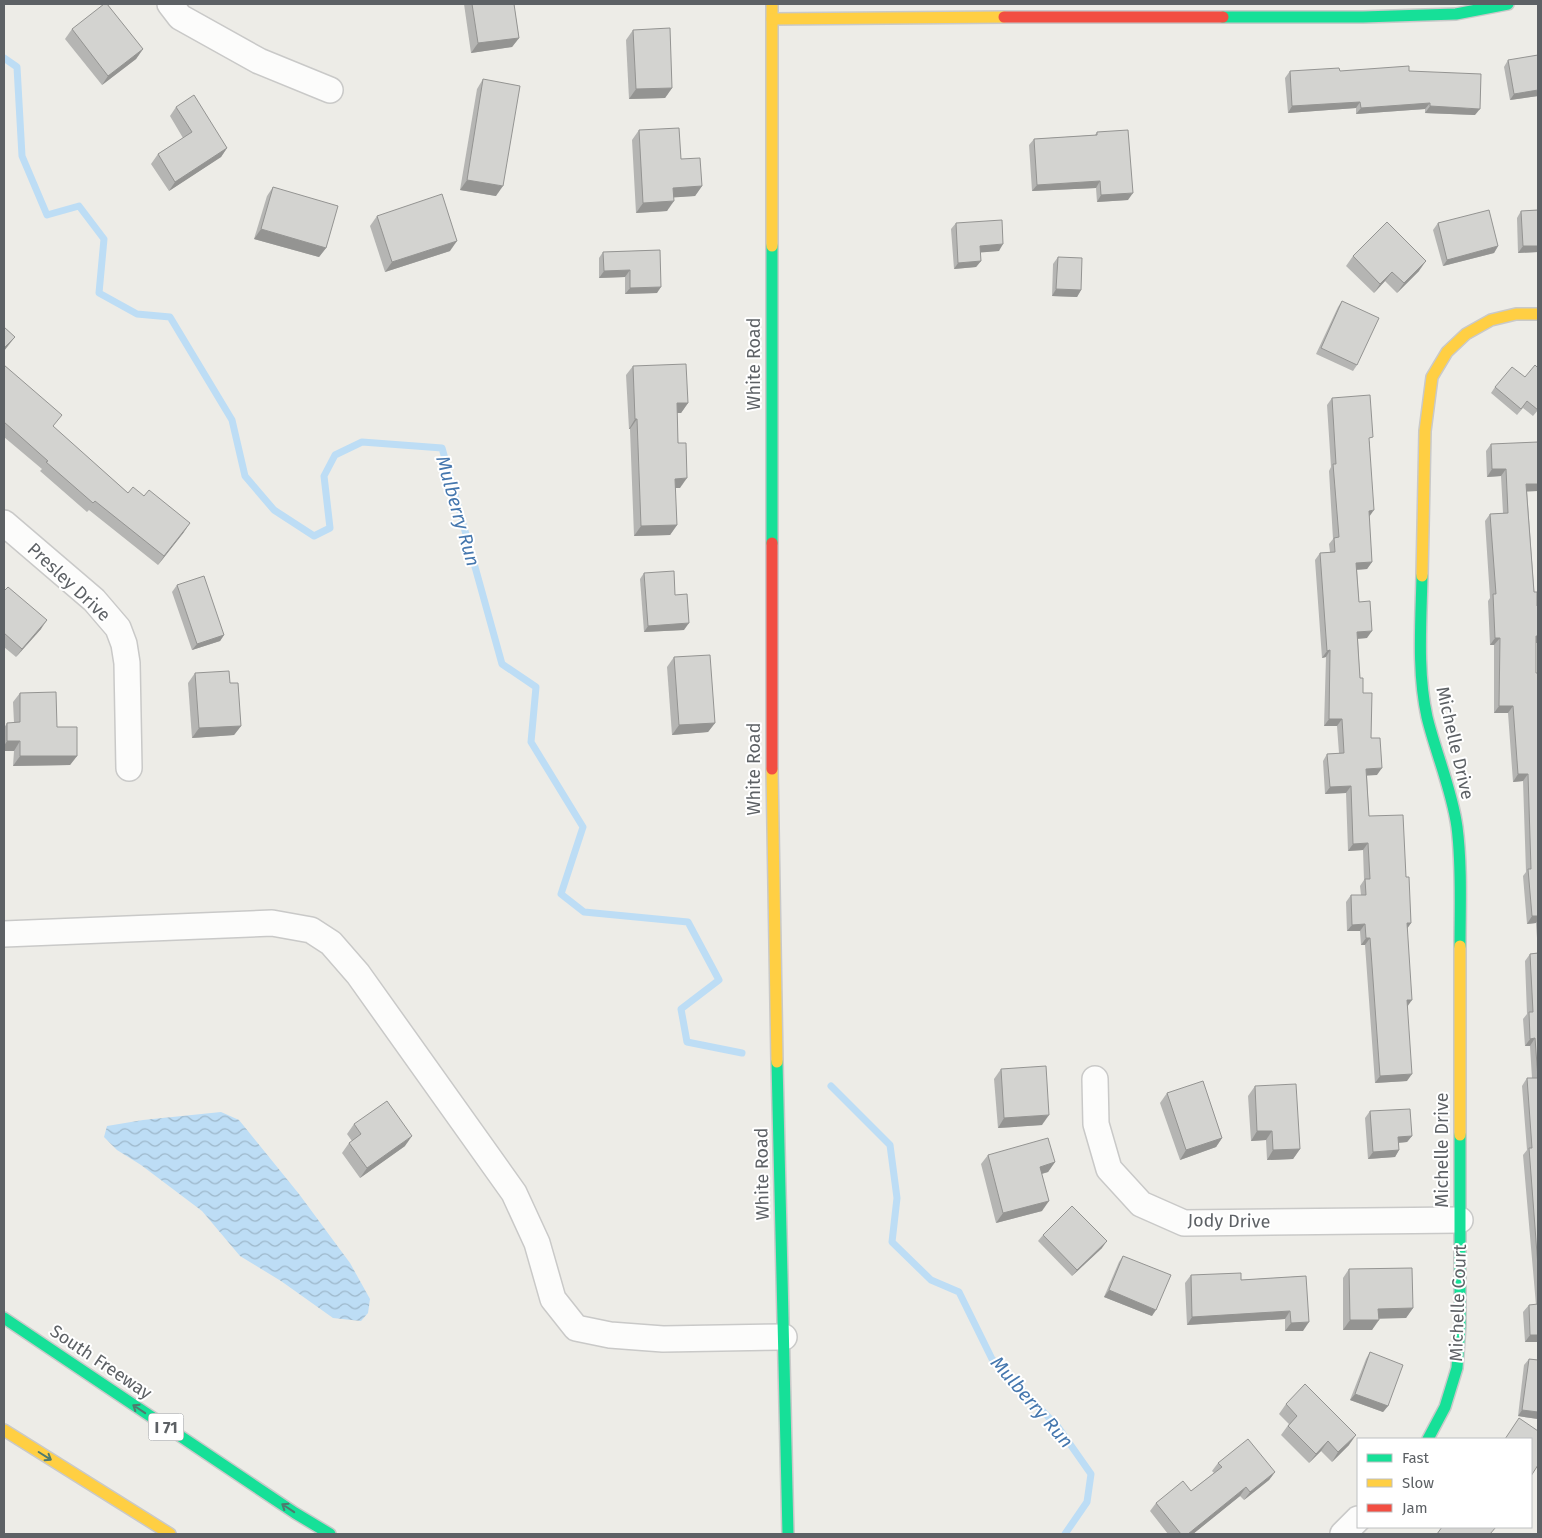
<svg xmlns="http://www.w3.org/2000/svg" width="1542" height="1538" viewBox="0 0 1542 1538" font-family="'Fira Sans',sans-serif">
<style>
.water{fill:url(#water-waves)}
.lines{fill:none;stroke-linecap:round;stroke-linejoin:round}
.stream{stroke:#bdddf5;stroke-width:7}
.street-casing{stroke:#c9c9c8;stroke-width:28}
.fast-casing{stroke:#c9c9c9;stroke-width:14}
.slow-casing{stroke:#c9c9c9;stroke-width:14}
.jam-casing{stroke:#c9c9c9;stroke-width:14}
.street{stroke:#fcfcfb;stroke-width:25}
.fast{stroke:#16e098;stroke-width:11}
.slow{stroke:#ffcf43;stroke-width:11}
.jam{stroke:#f24e42;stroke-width:11}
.wall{fill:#b5b5b3}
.shaded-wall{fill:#949492}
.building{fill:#d3d3d0;stroke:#949492}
.oneway{stroke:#4f7a6f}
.labels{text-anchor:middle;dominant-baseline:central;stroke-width:4;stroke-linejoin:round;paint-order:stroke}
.shield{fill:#fff;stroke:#8e9093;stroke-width:1}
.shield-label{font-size:16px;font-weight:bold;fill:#5d6165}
.street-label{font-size:18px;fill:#5d6165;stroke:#fff}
.water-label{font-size:19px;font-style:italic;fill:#4577ae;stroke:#fff}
</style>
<defs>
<pattern id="water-waves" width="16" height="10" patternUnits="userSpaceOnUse" patternTransform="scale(1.25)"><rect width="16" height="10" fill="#bdddf5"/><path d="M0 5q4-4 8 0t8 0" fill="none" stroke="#9db7ca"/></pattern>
</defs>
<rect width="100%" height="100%" fill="#edece7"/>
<polygon class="water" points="221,1112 239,1120 299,1194 350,1263 370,1299 368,1313 361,1321 333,1318 281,1281 240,1256 202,1211 141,1165 117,1150 104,1137 107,1126 143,1120"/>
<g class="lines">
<g class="stream">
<polyline points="4,58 17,67 22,156 47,215 79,206 104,239 99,293 137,314 170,317 232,420 245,476 274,510 314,536 330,528 324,476 335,455 362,442 442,448 502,664 536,687 531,742 583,827 561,894 584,912 688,922 719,980 681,1009 687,1042 742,1053"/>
<polyline points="831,1086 890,1145 897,1198 892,1242 931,1280 959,1292 992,1359 1058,1427 1091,1474 1087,1502 1065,1534"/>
</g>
<defs>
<g id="street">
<polyline points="170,4 180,17 259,61 330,90"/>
<polyline points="4,523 94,600 118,628 124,644 127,663 129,768"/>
<polyline points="4,934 272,923 311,930 331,943 358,974 514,1193 537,1243 553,1299 576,1328 610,1335 663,1339 784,1337"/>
<polyline points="1095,1079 1096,1124 1109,1169 1141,1204 1184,1223 1460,1220"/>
<polyline points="1343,1534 1358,1519"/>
</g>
<g id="fast">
<polyline points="1223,17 1363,17 1456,14 1508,4"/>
<polyline points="772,246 772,543"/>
<path d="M1422,576C1421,622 1417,672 1427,717C1436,754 1452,790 1457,827C1462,866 1460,907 1460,946"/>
<polyline points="777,1062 788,1534"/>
<polyline points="4,1318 295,1513 330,1534"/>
<polyline points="1428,1439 1445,1407 1457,1368 1460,1325 1460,1135"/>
</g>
<g id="slow">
<polyline points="772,4 772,246"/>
<polyline points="772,19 1004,17"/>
<polyline points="1422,576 1425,431 1432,377 1447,352 1466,334 1491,320 1516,314 1538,314"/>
<polyline points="772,769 777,1062"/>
<polyline points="1460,946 1460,1135"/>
<polyline points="4,1430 170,1534"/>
</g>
<g id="jam">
<polyline points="1004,17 1223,17"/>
<polyline points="772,543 772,769"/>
</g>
</defs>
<use href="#street" class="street-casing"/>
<use href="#fast" class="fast-casing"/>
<use href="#slow" class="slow-casing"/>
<use href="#jam" class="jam-casing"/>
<use href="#street" class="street"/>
<use href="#fast" class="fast"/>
<use href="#slow" class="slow"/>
<use href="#jam" class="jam"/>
</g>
<g class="wall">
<polygon points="464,4 514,4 519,38 512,47 471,53"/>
<polygon points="72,29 143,49 136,59 102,85 65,39"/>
<polygon points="633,30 672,88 665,98 629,99 626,40"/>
<polygon points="1508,60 1538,96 1510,100 1504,67"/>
<polygon points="1290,71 1409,71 1475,115 1425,113 1425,109 1356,114 1356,108 1288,113 1285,78"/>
<polygon points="483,79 496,196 460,190 477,89"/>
<polygon points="176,107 227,148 221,157 169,191 151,164 158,154 183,138 170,116"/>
<polygon points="639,130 681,159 702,186 695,196 673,197 667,211 636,213 632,140"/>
<polygon points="1097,132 1128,200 1097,202 1096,188 1032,191 1029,145 1034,139 1095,135"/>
<polygon points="273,187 326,248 319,257 254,239 267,196"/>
<polygon points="1538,210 1538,252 1518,253 1517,218 1521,211"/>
<polygon points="377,216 450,251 385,272 370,226"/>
<polygon points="956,223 999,251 980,252 981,261 976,267 954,269 951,229"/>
<polygon points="1438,223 1498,246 1494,253 1443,266 1433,230"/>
<polygon points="660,250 657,293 625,294 625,277 599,278 599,258 603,252"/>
<polygon points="1353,256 1419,271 1397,293 1385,281 1374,293 1346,266"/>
<polygon points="1058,257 1081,290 1077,297 1052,296 1053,264"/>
<polygon points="1342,301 1357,365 1353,371 1316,354 1338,307"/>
<polygon points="4,365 53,427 128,493 184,532 158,565 89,510 87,512 40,471 42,469 4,437"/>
<polygon points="633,366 688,403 681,413 677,413 680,488 675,488 677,525 670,535 634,536 630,429 629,429 626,375"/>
<polygon points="1538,368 1538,410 1533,416 1523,408 1517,415 1491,393 1495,387 1525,377"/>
<polygon points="1332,398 1370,442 1369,517 1372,562 1367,569 1357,570 1359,602 1367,638 1358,639 1360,678 1377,775 1367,775 1369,816 1406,877 1411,923 1407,929 1407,1081 1375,1083 1365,945 1361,945 1360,931 1347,931 1346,902 1351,895 1361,895 1360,886 1364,880 1363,850 1348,851 1346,793 1325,794 1323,761 1327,754 1339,753 1337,726 1324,726 1326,657 1322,658 1315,560 1320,553 1330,552 1329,544 1333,539 1329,471 1331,467 1327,405"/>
<polygon points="1491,444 1527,491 1538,643 1536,643 1536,673 1538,673 1538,1342 1525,1342 1523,1312 1529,1305 1536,1305 1523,1155 1527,1150 1522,1086 1527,1078 1532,1078 1530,1046 1525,1046 1523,1019 1527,1014 1525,961 1530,954 1538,953 1536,923 1527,924 1523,876 1526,872 1523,781 1513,782 1508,713 1494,713 1494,645 1490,645 1488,601 1490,598 1485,521 1490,514 1503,513 1501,476 1487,477 1486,451"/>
<polygon points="644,573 675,595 684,630 644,632 640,579"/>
<polygon points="177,585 224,635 220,641 192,650 172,592"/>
<polygon points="4,591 41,629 16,657 4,647"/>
<polygon points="674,657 715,723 708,732 672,735 667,667"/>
<polygon points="195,673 230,683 241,726 234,735 192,738 188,683"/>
<polygon points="20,693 57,727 77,756 70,765 13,766 14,751 4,751 4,728 7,723 14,723 13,702"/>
<polygon points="1001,1069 1042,1125 998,1128 994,1079"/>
<polygon points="1255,1086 1300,1149 1293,1159 1267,1160 1266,1140 1251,1141 1248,1096"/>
<polygon points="1167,1093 1222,1138 1216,1147 1180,1160 1160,1103"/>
<polygon points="1370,1111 1412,1136 1407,1142 1399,1143 1399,1150 1395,1157 1368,1159 1365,1118"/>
<polygon points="354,1124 405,1146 360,1178 342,1153 349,1143 352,1141 347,1134"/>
<polygon points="988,1155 1055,1162 1048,1172 1042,1174 1042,1211 996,1223 981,1164"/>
<polygon points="1043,1235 1102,1248 1072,1276 1038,1241"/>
<polygon points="1123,1256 1152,1316 1104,1297 1119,1262"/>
<polygon points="1349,1269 1413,1308 1406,1318 1378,1318 1372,1330 1343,1330 1343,1278"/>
<polygon points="1191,1275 1241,1280 1306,1276 1303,1331 1285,1331 1285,1319 1187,1325 1185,1283"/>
<polygon points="1370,1352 1388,1406 1383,1412 1350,1400 1366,1359"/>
<polygon points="1529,1359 1538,1360 1538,1419 1518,1416 1524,1365"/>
<polygon points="1286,1404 1349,1445 1332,1462 1321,1451 1309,1463 1281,1435 1289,1424 1279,1414"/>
<polygon points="1218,1463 1275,1472 1269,1480 1244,1500 1240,1496 1193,1534 1168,1534 1150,1511 1156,1503 1191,1491 1214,1473 1212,1471"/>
</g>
<g class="shaded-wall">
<polygon points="519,38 512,47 471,53 478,43"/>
<polygon points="143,49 136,59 102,85 108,76"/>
<polygon points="672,88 665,98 629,99 636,89"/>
<polygon points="1538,90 1538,96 1510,100 1514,94"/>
<polygon points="1360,102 1356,108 1288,113 1292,106"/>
<polygon points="1430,103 1425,109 1356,114 1361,108"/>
<polygon points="1430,106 1480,109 1475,115 1425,113"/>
<polygon points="227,148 221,157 169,191 175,182"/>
<polygon points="467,180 503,186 496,196 460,190"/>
<polygon points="1100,181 1096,188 1032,191 1037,185"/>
<polygon points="702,186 695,196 666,198 673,188"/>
<polygon points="1133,193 1128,200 1097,202 1101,195"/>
<polygon points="674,201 667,211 636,213 643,203"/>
<polygon points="261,229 326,248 319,257 254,239"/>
<polygon points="457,241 450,251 385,272 392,262"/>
<polygon points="1003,244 999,251 975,253 980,246"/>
<polygon points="1498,246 1494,253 1443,266 1447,260"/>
<polygon points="1523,246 1538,246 1538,252 1518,253"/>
<polygon points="981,261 976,267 954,269 958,263"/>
<polygon points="1426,261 1419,271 1397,293 1404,283"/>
<polygon points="630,270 625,277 599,278 604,271"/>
<polygon points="1392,272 1385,281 1374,293 1380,284"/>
<polygon points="661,287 657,293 625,294 630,288"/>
<polygon points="1056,289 1081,290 1077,297 1052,296"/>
<polygon points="15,337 8,346 4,351 4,348"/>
<polygon points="677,403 688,403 681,413 670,413"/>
<polygon points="635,419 637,419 630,429 629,429"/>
<polygon points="1492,469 1506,469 1501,476 1487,477"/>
<polygon points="687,478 680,488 668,488 675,479"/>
<polygon points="1526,484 1538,484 1538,491 1521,492"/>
<polygon points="1374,510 1369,517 1364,518 1369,511"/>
<polygon points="190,523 184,532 158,565 164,556"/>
<polygon points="677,525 670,535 634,536 641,526"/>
<polygon points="1372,562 1367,569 1351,570 1356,563"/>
<polygon points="47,620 41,629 16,657 22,649"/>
<polygon points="689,623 684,630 644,632 648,626"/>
<polygon points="1372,631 1367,638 1352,639 1357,632"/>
<polygon points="224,635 220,641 192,650 197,644"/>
<polygon points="1536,636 1538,636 1538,643 1531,643"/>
<polygon points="1495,638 1500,638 1494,645 1490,645"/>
<polygon points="1330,650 1326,657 1322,658 1327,651"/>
<polygon points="1499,706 1513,706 1508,713 1494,713"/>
<polygon points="1329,719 1342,719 1337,726 1324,726"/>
<polygon points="715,723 708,732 672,735 679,725"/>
<polygon points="241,726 234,735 192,738 199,728"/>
<polygon points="7,741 20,741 14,751 4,751 4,746"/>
<polygon points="20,756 77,756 70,765 13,766"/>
<polygon points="1382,768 1377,775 1361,776 1366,769"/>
<polygon points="1518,774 1528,774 1523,781 1513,782"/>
<polygon points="1351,786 1346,793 1325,794 1330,787"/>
<polygon points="1368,843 1363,850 1348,851 1353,844"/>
<polygon points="1532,916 1538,916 1538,920 1536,923 1527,924"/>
<polygon points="1407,923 1411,923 1406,930"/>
<polygon points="1365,924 1360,931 1347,931 1352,925"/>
<polygon points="1366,938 1370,938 1365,945 1361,945"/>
<polygon points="1407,1000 1412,1000 1407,1007"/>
<polygon points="1535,1038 1530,1046 1525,1046 1530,1039"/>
<polygon points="1412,1074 1407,1081 1375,1083 1380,1076"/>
<polygon points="1049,1115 1042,1125 998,1128 1004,1118"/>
<polygon points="1257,1131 1272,1131 1266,1140 1251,1141"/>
<polygon points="412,1136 405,1146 360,1178 367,1168"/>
<polygon points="1412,1136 1407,1142 1394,1143 1398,1137"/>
<polygon points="1222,1138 1216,1147 1180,1160 1186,1150"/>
<polygon points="1300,1149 1293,1159 1267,1160 1273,1150"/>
<polygon points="1399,1150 1395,1157 1368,1159 1373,1152"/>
<polygon points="1055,1162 1048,1172 1033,1176 1040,1167"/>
<polygon points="1049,1201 1042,1211 996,1223 1003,1213"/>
<polygon points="1107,1241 1102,1248 1072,1276 1077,1270"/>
<polygon points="1109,1290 1156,1310 1152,1316 1104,1297"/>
<polygon points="1413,1308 1406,1318 1371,1319 1378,1309"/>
<polygon points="1290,1311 1285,1319 1187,1325 1192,1317"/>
<polygon points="1350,1320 1379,1320 1372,1330 1343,1330"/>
<polygon points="1309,1322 1303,1331 1285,1331 1291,1323"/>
<polygon points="1530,1335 1538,1335 1538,1342 1525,1342"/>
<polygon points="1355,1394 1388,1406 1383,1412 1350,1400"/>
<polygon points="1522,1410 1538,1412 1538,1419 1518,1416"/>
<polygon points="1356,1435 1349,1445 1332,1462 1338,1452"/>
<polygon points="1328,1441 1321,1451 1309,1463 1316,1454"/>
<polygon points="1275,1472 1269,1480 1244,1500 1250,1492"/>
<polygon points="1246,1487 1240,1496 1193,1534 1188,1534"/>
</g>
<g class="building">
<polygon points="104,4 107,4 143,49 108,76 72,29"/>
<polygon points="472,4 514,4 519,38 478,43"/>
<polygon points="670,28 672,88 636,89 633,30"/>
<polygon points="1538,55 1538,90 1514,94 1508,60"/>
<polygon points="1409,66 1409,71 1481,74 1480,109 1430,106 1430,103 1361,108 1360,102 1292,106 1290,71 1339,68 1340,71"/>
<polygon points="483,79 520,86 503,186 467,180"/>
<polygon points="194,95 227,148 175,182 158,154 192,132 176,107"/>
<polygon points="679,128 681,159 700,158 702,186 673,188 674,201 643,203 639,130"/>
<polygon points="1128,130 1133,193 1101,195 1100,181 1037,185 1034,139 1097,135 1097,132"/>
<polygon points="273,187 338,206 326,248 261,229"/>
<polygon points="442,194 457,241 392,262 377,216"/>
<polygon points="1489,210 1498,246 1447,260 1438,223"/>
<polygon points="1538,210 1538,246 1523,246 1521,211"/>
<polygon points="1002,220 1003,244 980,246 981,261 958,263 956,223"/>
<polygon points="1387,222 1426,261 1404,283 1392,272 1380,284 1353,256"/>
<polygon points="660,250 661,287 630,288 630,270 604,271 603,252"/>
<polygon points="1058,257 1082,258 1081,290 1056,289"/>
<polygon points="1342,301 1379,318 1357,365 1321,348"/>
<polygon points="4,327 15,337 4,348"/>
<polygon points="686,364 688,403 677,403 678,443 686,443 687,478 675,479 677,525 641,526 637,419 635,419 633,366"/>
<polygon points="4,365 62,415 53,426 128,493 133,487 144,496 149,490 190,523 164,556 95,501 93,503 46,462 48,461 4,422"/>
<polygon points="1535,365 1538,368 1538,410 1527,401 1521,409 1495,387 1512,367 1525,377"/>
<polygon points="1370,395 1373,437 1369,438 1374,510 1369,511 1372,562 1356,563 1359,602 1370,601 1372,631 1357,632 1360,678 1363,678 1363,693 1372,693 1371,738 1380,738 1382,768 1366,769 1369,816 1403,815 1406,877 1409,877 1411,923 1407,923 1412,1000 1407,1000 1412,1074 1380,1076 1370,938 1366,938 1365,924 1352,925 1351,895 1366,895 1365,879 1370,879 1368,843 1353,844 1351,786 1330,787 1327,754 1344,753 1342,719 1329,719 1330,650 1327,651 1320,553 1335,552 1334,538 1339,537 1333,464 1336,464 1332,398"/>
<polygon points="1538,442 1538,484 1526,484 1534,592 1537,592 1537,606 1538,606 1538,636 1536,636 1536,673 1538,673 1538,916 1532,916 1528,869 1531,869 1528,774 1518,774 1513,706 1499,706 1500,638 1495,638 1493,594 1496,594 1490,514 1508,513 1506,469 1492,469 1491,444"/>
<polygon points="674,571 675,595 687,594 689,623 648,626 644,573"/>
<polygon points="204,576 224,635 197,644 177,585"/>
<polygon points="8,587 47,620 22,649 4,633 4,591"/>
<polygon points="710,655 715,723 679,725 674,657"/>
<polygon points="229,671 230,683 238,683 241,726 199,728 195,673"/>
<polygon points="56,692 57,727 77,727 77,756 20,756 20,741 7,741 7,723 20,722 20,693"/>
<polygon points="1538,953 1538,1267 1529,1148 1532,1148 1527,1078 1538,1078 1535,1038 1530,1039 1529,1012 1533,1012 1530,954"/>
<polygon points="1046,1066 1049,1115 1004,1118 1001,1069"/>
<polygon points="1203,1081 1222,1138 1186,1150 1167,1093"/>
<polygon points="1296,1084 1300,1149 1273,1150 1272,1131 1257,1131 1255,1086"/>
<polygon points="387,1101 412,1136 367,1168 349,1143 361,1134 354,1124"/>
<polygon points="1410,1109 1412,1136 1398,1137 1399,1150 1373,1152 1370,1111"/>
<polygon points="1048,1138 1055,1162 1040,1167 1049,1201 1003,1213 988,1155"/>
<polygon points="1072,1206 1107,1241 1077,1270 1043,1235"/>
<polygon points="1123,1256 1171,1275 1156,1310 1109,1290"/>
<polygon points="1412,1268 1413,1308 1378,1309 1379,1320 1350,1320 1349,1269"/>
<polygon points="1241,1273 1241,1280 1306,1276 1309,1322 1291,1323 1290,1311 1192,1317 1191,1275"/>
<polygon points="1538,1304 1538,1335 1530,1335 1529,1305"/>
<polygon points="1370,1352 1403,1365 1388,1406 1355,1394"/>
<polygon points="1529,1359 1538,1360 1538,1412 1522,1410"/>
<polygon points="1305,1384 1356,1435 1338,1452 1328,1441 1316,1454 1288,1426 1297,1416 1286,1404"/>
<polygon points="1519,1418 1538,1431 1538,1465 1531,1476 1531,1439 1505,1439"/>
<polygon points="1248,1439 1275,1472 1250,1492 1246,1487 1188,1534 1181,1534 1156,1503 1183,1481 1191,1491 1222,1467 1218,1463"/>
<polygon points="1442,1527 1496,1527 1490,1534 1437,1534"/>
</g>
<defs><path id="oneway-shaft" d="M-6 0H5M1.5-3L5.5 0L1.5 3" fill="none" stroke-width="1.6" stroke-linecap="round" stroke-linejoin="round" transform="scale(1.25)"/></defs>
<g class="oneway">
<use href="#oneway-shaft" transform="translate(139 1409) rotate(-146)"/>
<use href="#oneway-shaft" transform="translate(45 1456) rotate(32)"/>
<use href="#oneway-shaft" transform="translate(288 1508) rotate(-146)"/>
</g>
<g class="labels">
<rect class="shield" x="148.5" y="1413.5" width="35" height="27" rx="4"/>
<g class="shield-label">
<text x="166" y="1427">I 71</text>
</g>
<g class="street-label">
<text transform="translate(754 364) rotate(-90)">White Road</text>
<text transform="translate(69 582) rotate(43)">Presley Drive</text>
<text transform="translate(1455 743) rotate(77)">Michelle Drive</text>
<text transform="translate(754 769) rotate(-90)">White Road</text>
<text transform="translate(1442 1150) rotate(-90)">Michelle Drive</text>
<text transform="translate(762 1174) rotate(-91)">White Road</text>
<text transform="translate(1229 1221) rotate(1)">Jody Drive</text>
<text transform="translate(1458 1303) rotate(-88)">Michelle Court</text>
<text transform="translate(101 1362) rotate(34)">South Freeway</text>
</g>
<g class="water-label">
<text transform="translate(458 511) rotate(74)">Mulberry Run</text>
<text transform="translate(1032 1402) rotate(49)">Mulberry Run</text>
</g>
</g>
<rect width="1542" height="1538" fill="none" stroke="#5d6165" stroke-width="10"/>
<rect x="1357" y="1438" width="175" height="90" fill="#ffffff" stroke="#bec0c1"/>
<rect x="1367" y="1454" width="25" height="8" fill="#16e098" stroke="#bec0c1"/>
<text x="1402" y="1463" font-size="15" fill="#5d6165">Fast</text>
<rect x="1367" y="1479" width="25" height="8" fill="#ffcf43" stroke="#bec0c1"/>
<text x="1402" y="1488" font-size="15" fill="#5d6165">Slow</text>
<rect x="1367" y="1504" width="25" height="8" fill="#f24e42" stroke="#bec0c1"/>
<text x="1402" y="1513" font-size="15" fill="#5d6165">Jam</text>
</svg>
